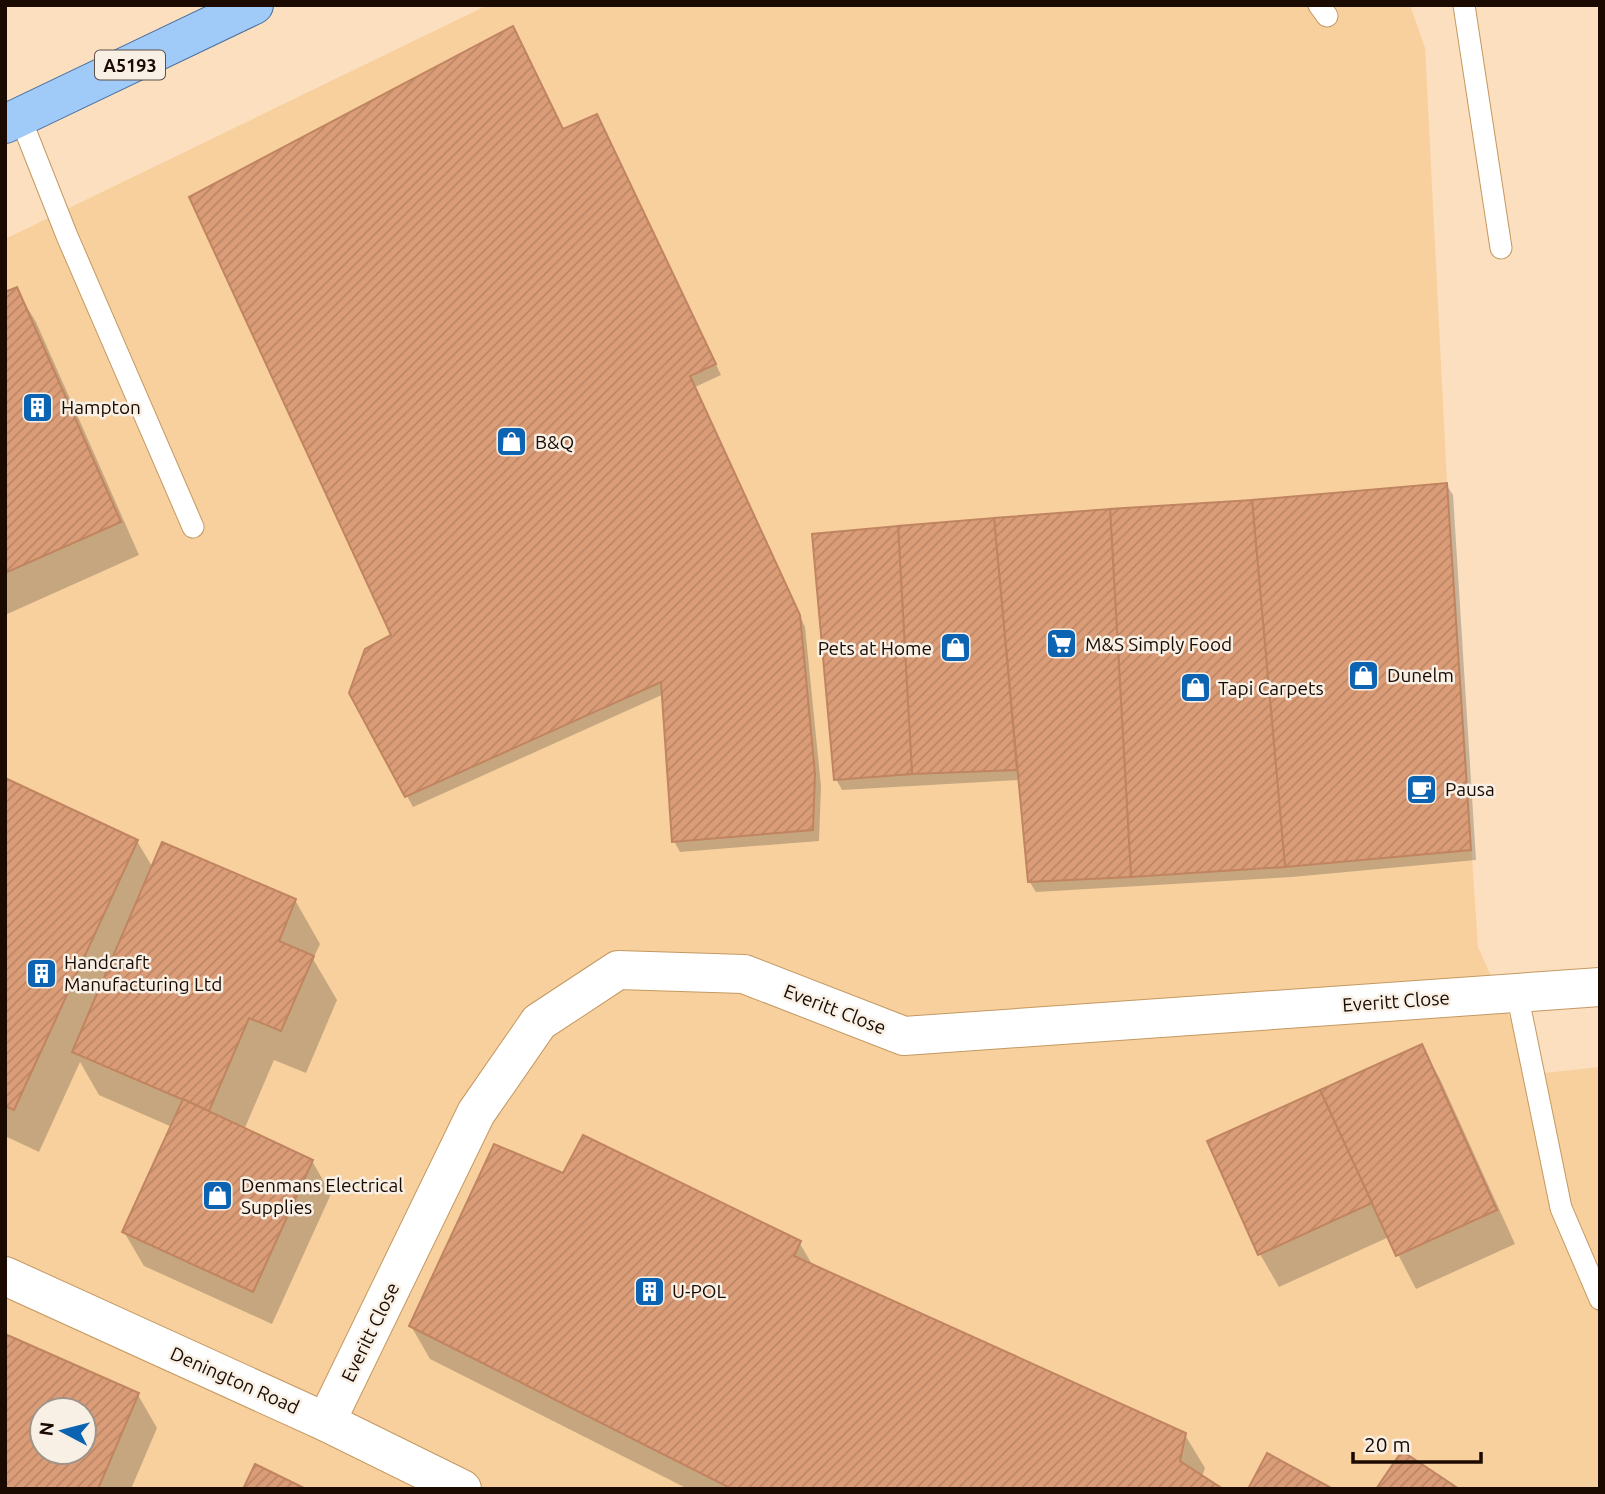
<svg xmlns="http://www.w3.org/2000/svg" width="1605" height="1494" viewBox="0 0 1605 1494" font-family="Ubuntu,sans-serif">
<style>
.built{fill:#f8d09e;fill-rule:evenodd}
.shadow{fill:#0003;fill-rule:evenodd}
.building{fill:url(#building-hatch);stroke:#c08560;stroke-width:2;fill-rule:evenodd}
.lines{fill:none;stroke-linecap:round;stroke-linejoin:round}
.lane-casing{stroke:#c49961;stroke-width:23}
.street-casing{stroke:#c49961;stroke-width:40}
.primary-casing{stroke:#486f9e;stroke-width:40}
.lane{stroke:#fff;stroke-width:21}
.street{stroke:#fff;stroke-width:38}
.primary{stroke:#a0caf8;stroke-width:38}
.labels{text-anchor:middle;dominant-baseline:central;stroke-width:5;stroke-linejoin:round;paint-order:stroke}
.shield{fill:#f9f0e5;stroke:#5d4f45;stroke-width:2}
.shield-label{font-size:18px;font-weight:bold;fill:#1a0a00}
.poi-label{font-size:19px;fill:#1a0a00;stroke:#f9f0e5;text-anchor:start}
.street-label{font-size:19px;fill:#1a0a00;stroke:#f9f0e5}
</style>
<defs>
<pattern id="building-hatch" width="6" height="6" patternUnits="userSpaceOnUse" patternTransform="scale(1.75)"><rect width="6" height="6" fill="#db9d78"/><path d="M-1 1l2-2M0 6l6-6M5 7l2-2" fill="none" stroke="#bb8666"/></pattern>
</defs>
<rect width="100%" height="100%" fill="#fbdfbe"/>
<path class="built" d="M488,5H1410L1425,48L1447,483L1478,947L1535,1074L1600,1067V1489H5V239ZM42,1410H84V1452H42Z"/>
<g class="shadow">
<polygon points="603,127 721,375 695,387 805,627 821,786 819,841 680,852 674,841 664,694 413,807 351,693 393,636 563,131"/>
<polygon points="16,289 36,322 139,555 5,615 5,294"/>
<polygon points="1446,484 1453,495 1476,860 1292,877 1036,892 1029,881 1020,780 842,790 836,779 814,536 994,519 1252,501"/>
<polygon points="5,780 137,841 153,868 295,900 320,944 313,959 337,1000 306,1073 274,1060 244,1130 312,1161 331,1194 272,1324 144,1266 124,1232 172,1127 99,1095 80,1062 39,1152 5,1136"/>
<polygon points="1421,1046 1440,1079 1515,1244 1416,1289 1389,1237 1279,1287 1260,1254"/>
<polygon points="564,1175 799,1242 813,1266 1185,1435 1205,1468 1202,1477 1220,1489 688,1489 430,1359 411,1326"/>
<path d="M5,1336L138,1395L157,1428L131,1489H5ZM42,1410H84V1452H42Z"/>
</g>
<g class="building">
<polygon points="513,26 563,129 597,114 716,364 690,376 800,615 815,774 813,830 672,842 661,682 405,797 349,693 365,649 391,635 189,197"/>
<polygon points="17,287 121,522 5,573 5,292"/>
<polygon points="1447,483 1471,850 1285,867 1252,500"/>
<polygon points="1252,500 1285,867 1131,877 1110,509"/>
<polygon points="1110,509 1131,877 1028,882 994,518"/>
<polygon points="994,518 1017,770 912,774 898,526"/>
<polygon points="898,526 912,774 834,780 812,534"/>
<polygon points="5,778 138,840 14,1110 5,1106"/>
<polygon points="162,842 296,899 279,941 314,956 281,1031 249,1018 209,1111 72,1052"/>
<polygon points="1422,1044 1497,1210 1396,1256 1320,1090"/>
<polygon points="1320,1090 1372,1203 1258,1255 1207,1141"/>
<polygon points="183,1099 313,1160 253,1292 122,1232"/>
<polygon points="583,1135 801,1241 794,1256 1186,1433 1180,1461 1223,1489 732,1489 409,1326 494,1144 563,1173"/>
<path d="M5,1334L139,1393L98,1489H5ZM42,1410H84V1452H42Z"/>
<polygon points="1402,1451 1459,1489 1376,1489"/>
<polygon points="1267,1453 1333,1489 1248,1489"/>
<polygon points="255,1464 306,1489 243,1489"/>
</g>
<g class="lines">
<defs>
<g id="lane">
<polyline points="1319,5 1327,16"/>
<polyline points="1464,5 1501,248"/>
<polyline points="20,117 67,236 193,527"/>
<polyline points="1517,993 1561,1208 1600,1299"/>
</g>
<g id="street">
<polyline points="5,1276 326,1422 462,1489"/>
<polyline points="326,1422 476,1113 539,1022 618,970 744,974 904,1036 1600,987"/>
</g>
<polyline id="primary" points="5,124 254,5"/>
</defs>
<use href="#lane" class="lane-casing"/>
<use href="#street" class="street-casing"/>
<use href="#primary" class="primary-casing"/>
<use href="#lane" class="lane"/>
<use href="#street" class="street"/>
<use href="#primary" class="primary"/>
</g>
<defs>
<symbol id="building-square" viewBox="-11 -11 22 22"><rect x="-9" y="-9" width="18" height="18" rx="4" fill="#0c63b1" stroke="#f9f0e5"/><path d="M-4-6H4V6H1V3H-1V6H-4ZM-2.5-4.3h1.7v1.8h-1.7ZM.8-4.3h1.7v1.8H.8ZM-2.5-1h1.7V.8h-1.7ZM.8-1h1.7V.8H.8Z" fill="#fff"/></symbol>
<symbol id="shop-square" viewBox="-11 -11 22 22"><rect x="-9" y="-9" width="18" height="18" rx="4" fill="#0c63b1" stroke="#f9f0e5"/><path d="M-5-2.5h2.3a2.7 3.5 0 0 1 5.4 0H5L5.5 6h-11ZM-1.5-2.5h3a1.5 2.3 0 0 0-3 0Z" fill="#fff"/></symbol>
<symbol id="supermarket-square" viewBox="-11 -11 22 22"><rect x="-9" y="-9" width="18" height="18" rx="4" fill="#0c63b1" stroke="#f9f0e5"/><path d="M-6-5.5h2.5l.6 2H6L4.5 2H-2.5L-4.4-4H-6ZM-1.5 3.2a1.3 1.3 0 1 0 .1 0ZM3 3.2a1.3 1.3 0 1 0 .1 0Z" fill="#fff"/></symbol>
<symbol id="cafe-square" viewBox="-11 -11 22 22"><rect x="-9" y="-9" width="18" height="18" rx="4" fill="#0c63b1" stroke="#f9f0e5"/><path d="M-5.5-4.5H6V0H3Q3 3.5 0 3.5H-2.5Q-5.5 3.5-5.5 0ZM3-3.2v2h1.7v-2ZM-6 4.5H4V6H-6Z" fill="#fff"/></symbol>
</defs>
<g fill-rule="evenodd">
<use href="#building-square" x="20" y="390" width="35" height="35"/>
<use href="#shop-square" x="494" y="424" width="35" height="35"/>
<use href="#supermarket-square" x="1044" y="626" width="35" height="35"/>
<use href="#shop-square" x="938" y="630" width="35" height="35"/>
<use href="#shop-square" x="1346" y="658" width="35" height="35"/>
<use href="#shop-square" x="1178" y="670" width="35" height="35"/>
<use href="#cafe-square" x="1404" y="772" width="35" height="35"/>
<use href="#building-square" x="24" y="956" width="35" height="35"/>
<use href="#shop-square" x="200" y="1178" width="35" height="35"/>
<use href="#building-square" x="632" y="1274" width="35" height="35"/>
</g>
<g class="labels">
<rect class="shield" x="95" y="50.5" width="70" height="29" rx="5"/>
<g class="shield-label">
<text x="130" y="65">A5193</text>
</g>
<g class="poi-label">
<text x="61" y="407">Hampton</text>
<text x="535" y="442">B&amp;Q</text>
<text x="1085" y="644">M&amp;S Simply Food</text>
<text x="932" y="648" text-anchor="end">Pets at Home</text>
<text x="1387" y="675">Dunelm</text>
<text x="1218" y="688">Tapi Carpets</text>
<text x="1445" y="789">Pausa</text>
<text x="64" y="962">Handcraft<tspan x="64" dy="22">Manufacturing Ltd</tspan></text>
<text x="241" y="1185">Denmans Electrical<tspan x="241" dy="22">Supplies</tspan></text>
<text x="672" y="1291">U-POL</text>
</g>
<g class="street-label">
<text transform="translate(1396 1001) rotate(-4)">Everitt Close</text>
<text transform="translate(835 1009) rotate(21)">Everitt Close</text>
<text transform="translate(370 1332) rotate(-64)">Everitt Close</text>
<text transform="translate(235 1380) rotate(24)">Denington Road</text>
</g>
</g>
<rect width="1605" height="1494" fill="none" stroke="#1a0a00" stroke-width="14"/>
<g transform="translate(63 1431) rotate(277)"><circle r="33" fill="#f9f0e5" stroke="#a09489" stroke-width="2"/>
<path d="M0-5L12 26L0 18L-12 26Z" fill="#0c63b1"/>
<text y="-10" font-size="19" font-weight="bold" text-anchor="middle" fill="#1a0a00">N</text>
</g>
<path d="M1353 1452v10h128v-10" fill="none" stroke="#1a0a00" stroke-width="3.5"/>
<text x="1364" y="1452" font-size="21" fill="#1a0a00" stroke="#f9f0e5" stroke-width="5" paint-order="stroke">20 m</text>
</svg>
